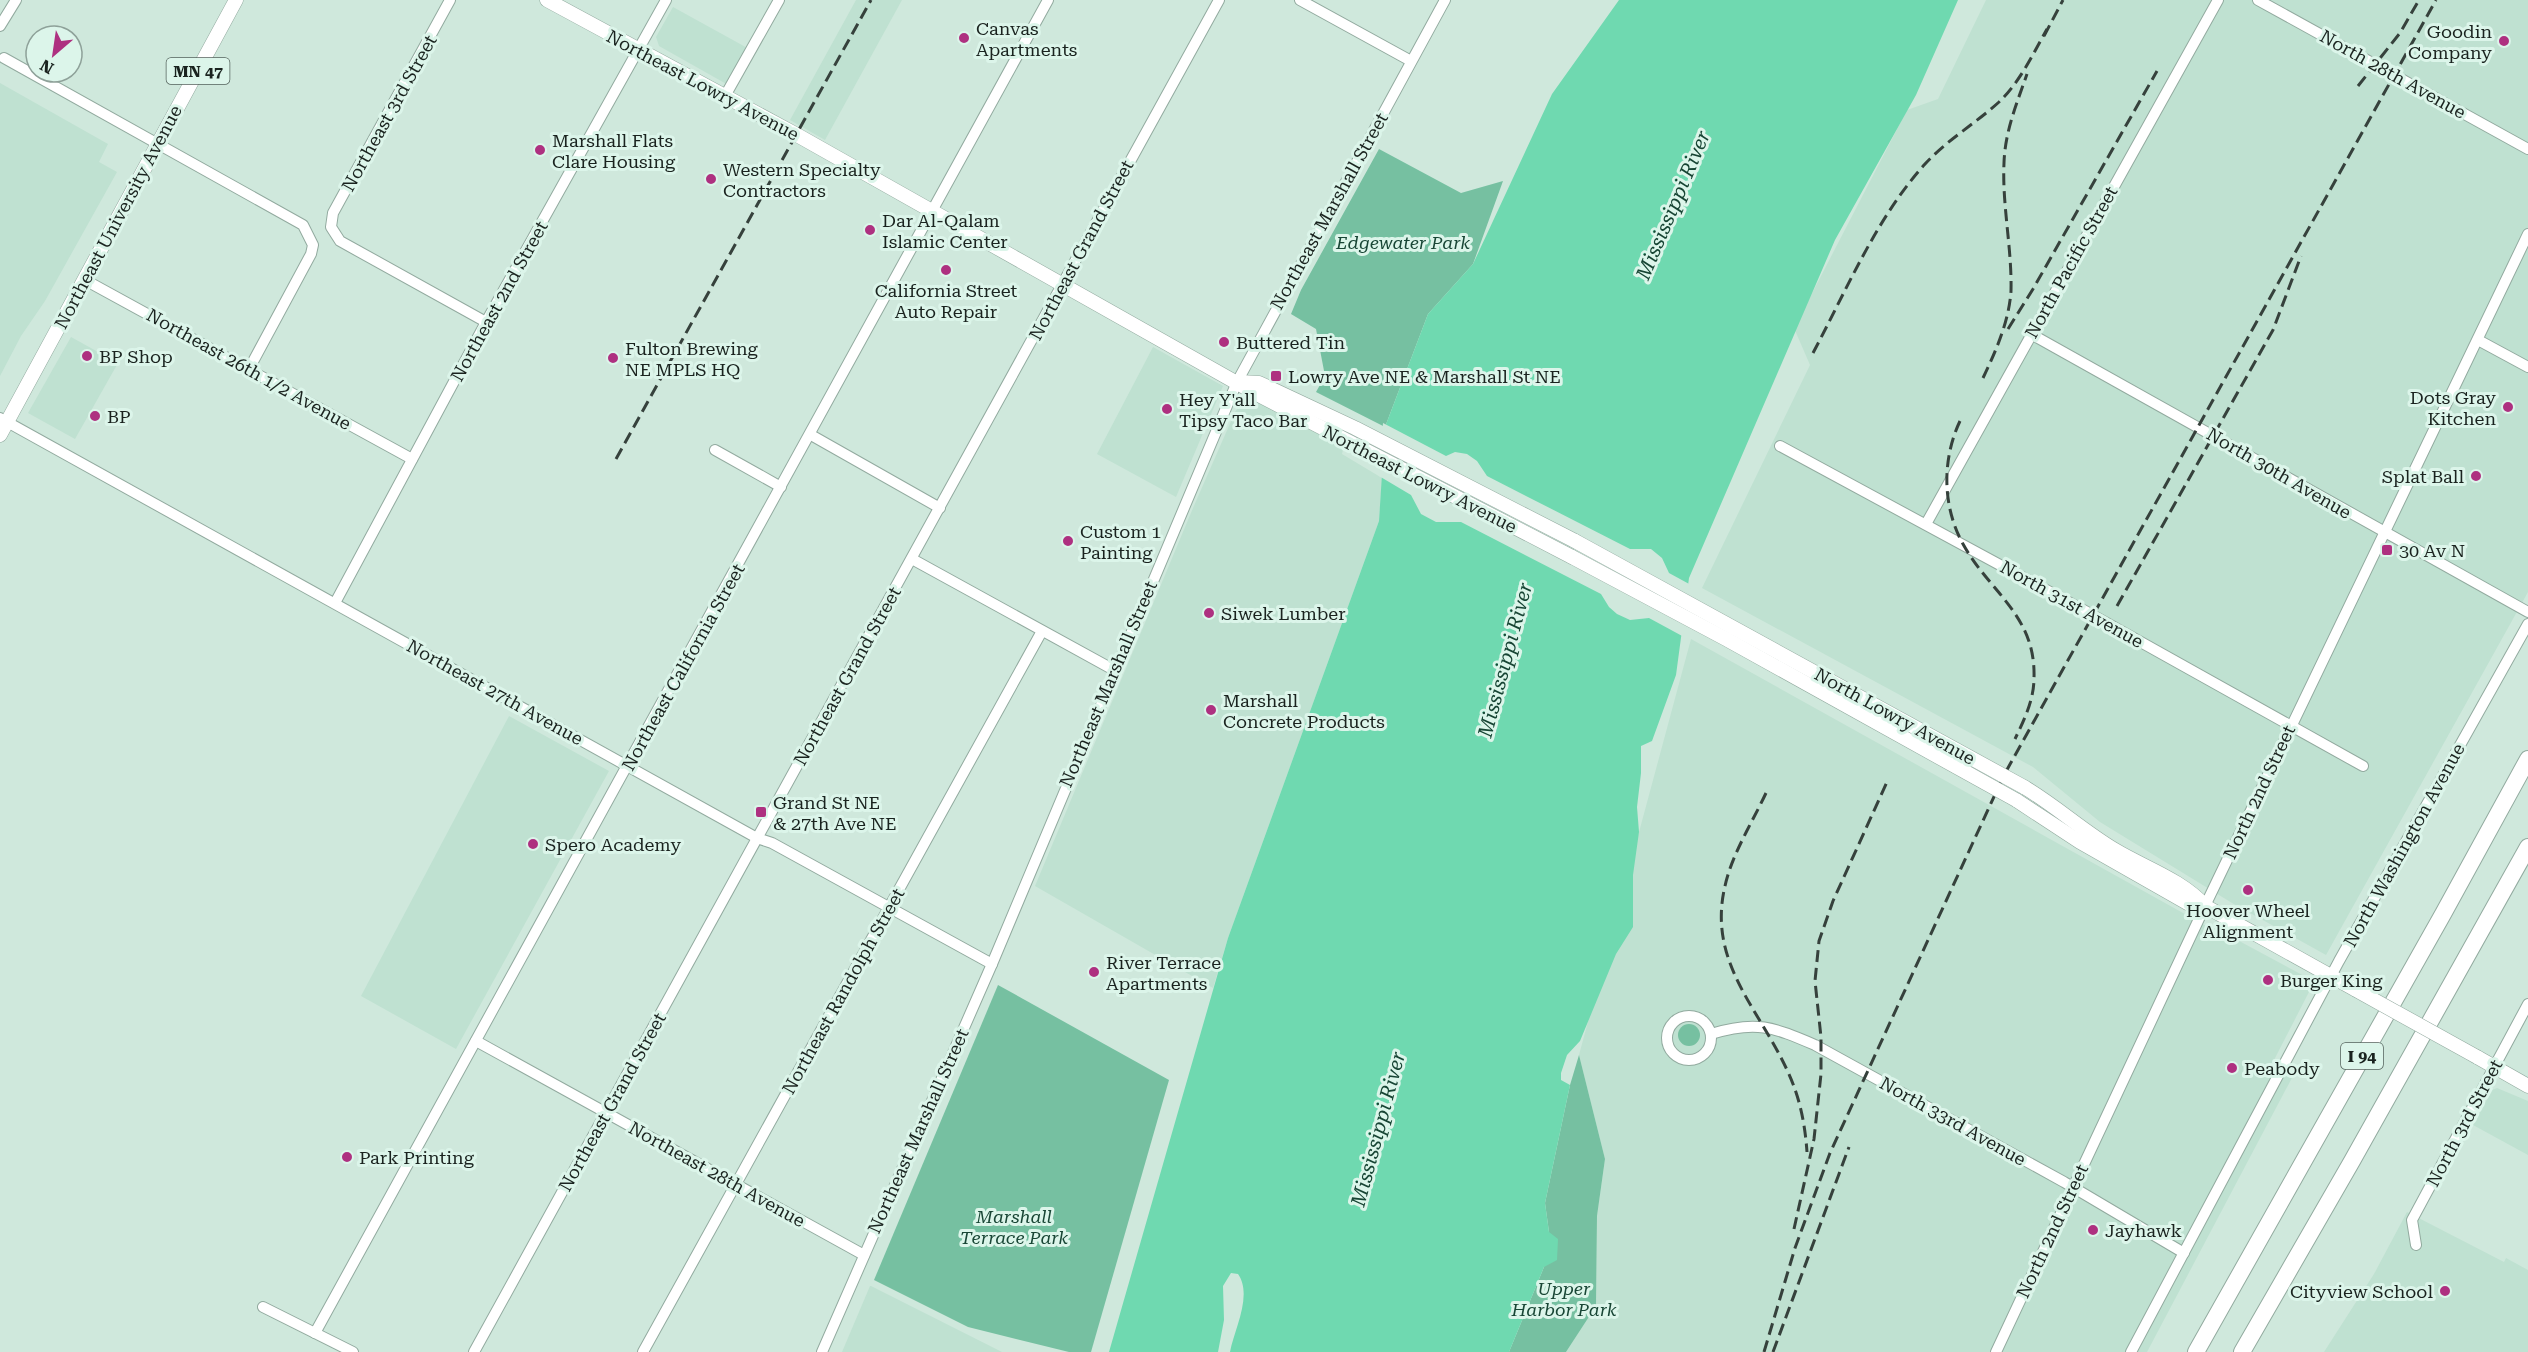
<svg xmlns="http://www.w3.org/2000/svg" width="2528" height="1352" viewBox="0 0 2528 1352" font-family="'Roboto Serif',serif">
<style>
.built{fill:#bfe1d1}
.green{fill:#76c0a1}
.water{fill:#6fd9b0}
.pier{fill:#cfe8dc}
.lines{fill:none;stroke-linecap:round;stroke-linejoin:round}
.minor-casing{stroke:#92aa9f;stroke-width:12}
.major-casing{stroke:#92aa9f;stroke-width:15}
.highway-casing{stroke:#92aa9f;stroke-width:18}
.minor{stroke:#fff;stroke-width:10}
.major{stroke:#fff;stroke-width:14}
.highway{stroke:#fff;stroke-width:16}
.rail{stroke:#36413c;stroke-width:3;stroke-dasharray:12 6;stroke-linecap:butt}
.major-bridge-casing{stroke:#92aa9f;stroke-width:15;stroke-linecap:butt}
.major-bridge{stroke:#fff;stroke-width:14}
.poi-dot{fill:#ae3080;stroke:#dcf5ea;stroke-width:2}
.labels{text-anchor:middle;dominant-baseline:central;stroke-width:6;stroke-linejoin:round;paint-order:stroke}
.shield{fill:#dcf5ea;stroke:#54625c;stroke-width:1.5}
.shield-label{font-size:16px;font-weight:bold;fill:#1a231f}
.poi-label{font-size:18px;fill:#1a231f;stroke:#dcf5ea;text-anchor:start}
.street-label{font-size:18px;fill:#1a231f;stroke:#dcf5ea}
.park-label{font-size:18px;font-style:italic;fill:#184635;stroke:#dcf5ea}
.water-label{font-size:20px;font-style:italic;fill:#174534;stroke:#dcf5ea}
</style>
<rect width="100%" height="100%" fill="#cfe8dc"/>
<g class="built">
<polygon points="856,0 902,0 825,140 790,120"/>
<polygon points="1986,0 2528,0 2528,592 2326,955 2232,903 2100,822 2033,767 1702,588 1810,365 1794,328 1907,110 1938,99"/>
<polygon points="673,7 751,50 730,86 659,46 656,37"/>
<polygon points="0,83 108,144 99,162 117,172 45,301 21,336 0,376"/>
<polygon points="71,337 118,363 75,439 28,413"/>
<polygon points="1153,347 1223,386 1176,497 1097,454"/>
<polygon points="1244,400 1255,400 1344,446 1342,454 1382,478 1379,521 1228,938 1213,988 1035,886 1193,508 1235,412"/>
<polygon points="1691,639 2210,928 2215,928 2308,978 2310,990 2273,1062 2294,1074 2147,1352 1566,1352 1596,1306 1597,1216 1605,1159 1579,1055"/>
<polygon points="509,716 609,771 456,1049 361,996"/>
<polygon points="2497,1088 2528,1101 2528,1155 2473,1125 2492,1090"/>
<polygon points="2407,1212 2504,1262 2506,1258 2528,1270 2528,1352 2324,1352 2374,1274"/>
<polygon points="870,1286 871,1286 1002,1352 842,1352"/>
</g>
<g class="green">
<polygon points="1379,149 1461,193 1503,181 1473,264 1428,314 1385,427 1316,392 1325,376 1316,329 1291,314 1301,290"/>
<polygon points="998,985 1169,1080 1091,1352 1069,1352 968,1327 874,1280"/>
<circle cx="1689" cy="1035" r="11"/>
<polygon points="1579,1055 1605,1159 1597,1216 1596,1306 1566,1352 1509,1352 1544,1267 1549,1232 1545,1203 1570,1085"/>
</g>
<path class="water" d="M1619,0H1958L1916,95L1835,240L1689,578L1676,675L1652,741L1641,746V773L1637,807L1639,832L1633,875V927L1616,954L1580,1041L1567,1055L1561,1073V1080L1570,1085L1545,1203L1549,1232L1558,1239L1557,1260L1544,1267L1509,1352H1230C1234,1330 1253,1295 1238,1274L1231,1273L1223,1286L1224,1320L1218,1352H1109L1228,938L1379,521L1385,427L1428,314L1473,264L1552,94Z"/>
<polygon class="pier" points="1383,423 1446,456 1455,452 1467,454 1477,461 1487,476 1630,549 1651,549 1662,558 1669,573 1691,585 1684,637 1649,618 1630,620 1617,614 1609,607 1601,594 1461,522 1436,522 1421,514 1411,495 1379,476"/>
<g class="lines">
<defs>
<g id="minor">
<polyline points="450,0 333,213 331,227 340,241 486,322"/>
<polyline points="1300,0 1411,61"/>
<polyline points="2258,0 2528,149"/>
<polyline points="0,26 16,0"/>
<polyline points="4,58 303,225 313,245 311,254 249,369"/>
<polyline points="725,96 779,0"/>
<polyline points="85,280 412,459"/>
<polyline points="2031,334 2528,612"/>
<polyline points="2478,340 2528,367"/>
<polyline points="0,418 757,838 772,843 992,964"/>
<polyline points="811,435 940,508"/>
<polyline points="1780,446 2087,612 2363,766"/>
<polyline points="715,450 781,487"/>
<polyline points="1926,524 2218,0"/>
<polyline points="912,559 1114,670"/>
<polyline points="335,603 486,322 666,0"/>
<circle cx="1689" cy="1038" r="22"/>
<path d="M1711,1034C1756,1020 1773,1027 1815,1045L2064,1182L2184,1253"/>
<polyline points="476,1041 864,1255"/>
<polyline points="2416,1245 2412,1220 2528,1004"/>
<polyline points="263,1307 353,1352"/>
<polyline points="315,1333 1048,0"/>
<polyline points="474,1352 1219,0"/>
<polyline points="643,1352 1042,631"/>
<polyline points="822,1352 992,964 1237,382 1445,0"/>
<polyline points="1996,1352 2205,906 2528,234"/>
<polyline points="2131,1352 2339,961 2528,624"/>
</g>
<g id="major">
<polyline points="547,0 797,135 1253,392 1572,557"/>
<polyline points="1239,382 1259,383 1355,428 1575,541"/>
<polyline points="0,435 236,0"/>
<path d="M2024,787C2056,806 2083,831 2115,850C2145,868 2182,880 2205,906L2356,990"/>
<polyline points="2016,800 2080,842 2189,904 2205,906"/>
<polyline points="2477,1057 2528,1086"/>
</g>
<g id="highway">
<polyline points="2196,1352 2443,914 2528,759"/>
<polyline points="2242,1352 2352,1161 2528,847"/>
</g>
</defs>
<use href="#minor" class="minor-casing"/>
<use href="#major" class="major-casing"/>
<use href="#highway" class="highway-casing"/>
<use href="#minor" class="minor"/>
<use href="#major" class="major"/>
<use href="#highway" class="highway"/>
<g class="rail">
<polyline points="2044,36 2063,0"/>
<polyline points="2358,86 2400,33 2419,0"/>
<polyline points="2008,329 2033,289 2157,71"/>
<path d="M1813,353C1847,289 1877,217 1925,164C1947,140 1976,123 1999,102C2020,82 2033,54 2047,29"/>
<path d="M1983,378C1996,351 2009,321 2011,291C2012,248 2002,205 2004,163C2005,131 2017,103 2027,74"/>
<path d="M1960,421C1942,459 1942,506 1963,544C1990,593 2036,615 2034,678C2034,700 2024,720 2015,739"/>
<polyline points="616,459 871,0"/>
<polyline points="2117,606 2273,330 2301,256"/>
<path d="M1766,793C1752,823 1732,854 1725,886C1707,962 1759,1008 1788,1072C1800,1098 1805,1124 1807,1152"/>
<polyline points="1794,1229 1814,1139 1821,1074 1821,1037 1815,981 1819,941 1833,901 1887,782"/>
<polyline points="1764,1352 1795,1248 1830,1153 2004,775 2436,0"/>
<polyline points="1773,1352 1849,1147"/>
</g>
<defs>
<g id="major-bridge">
<polyline points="1575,541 2024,787"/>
<polyline points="1572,557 1726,639 2016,800"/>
<polyline points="2356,990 2477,1057"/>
</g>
</defs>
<use href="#major-bridge" class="major-bridge-casing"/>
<use href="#major-bridge" class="major-bridge"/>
</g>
<g class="poi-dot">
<circle cx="964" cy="38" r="6"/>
<circle cx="2504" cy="41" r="6"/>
<circle cx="540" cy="150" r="6"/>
<circle cx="711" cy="179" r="6"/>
<circle cx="870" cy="230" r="6"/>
<circle cx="946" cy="270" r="6"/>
<circle cx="1224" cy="342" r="6"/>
<circle cx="87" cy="356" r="6"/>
<circle cx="613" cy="358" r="6"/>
<rect x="1270" y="370" width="12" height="12" rx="3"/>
<circle cx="2508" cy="407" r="6"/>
<circle cx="1167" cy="409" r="6"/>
<circle cx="95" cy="416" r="6"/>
<circle cx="2476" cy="476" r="6"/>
<circle cx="1068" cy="541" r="6"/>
<rect x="2381" y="544" width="12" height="12" rx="3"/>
<circle cx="1209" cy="613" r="6"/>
<circle cx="1211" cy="710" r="6"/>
<rect x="755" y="806" width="12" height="12" rx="3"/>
<circle cx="533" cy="844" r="6"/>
<circle cx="2248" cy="890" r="6"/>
<circle cx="1094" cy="972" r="6"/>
<circle cx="2268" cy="980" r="6"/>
<circle cx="2232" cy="1068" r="6"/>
<circle cx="347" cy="1157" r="6"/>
<circle cx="2093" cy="1230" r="6"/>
<circle cx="2445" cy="1291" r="6"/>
</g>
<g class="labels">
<g class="shield">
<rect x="166.5" y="58" width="63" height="26" rx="4.5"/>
<rect x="2341" y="1043" width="42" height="26" rx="4.5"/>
</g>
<g class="shield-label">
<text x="198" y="71">MN 47</text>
<text x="2362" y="1056">I 94</text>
</g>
<g class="poi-label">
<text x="976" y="28">Canvas<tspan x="976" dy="21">Apartments</tspan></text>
<text x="2492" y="31" text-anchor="end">Goodin<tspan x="2492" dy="21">Company</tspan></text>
<text x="552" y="140">Marshall Flats<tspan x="552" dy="21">Clare Housing</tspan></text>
<text x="723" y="169">Western Specialty<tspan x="723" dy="21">Contractors</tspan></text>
<text x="882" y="220">Dar Al-Qalam<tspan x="882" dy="21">Islamic Center</tspan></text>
<text x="946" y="290" text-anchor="middle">California Street<tspan x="946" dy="21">Auto Repair</tspan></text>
<text x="1236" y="342">Buttered Tin</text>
<text x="625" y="348">Fulton Brewing<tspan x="625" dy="21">NE MPLS HQ</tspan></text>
<text x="99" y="356">BP Shop</text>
<text x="1288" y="376">Lowry Ave NE &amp; Marshall St NE</text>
<text x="2496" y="397" text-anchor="end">Dots Gray<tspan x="2496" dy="21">Kitchen</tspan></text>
<text x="1179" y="399">Hey Y'all<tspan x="1179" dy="21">Tipsy Taco Bar</tspan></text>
<text x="107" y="416">BP</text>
<text x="2464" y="476" text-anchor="end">Splat Ball</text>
<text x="1080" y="531">Custom 1<tspan x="1080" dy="21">Painting</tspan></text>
<text x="2399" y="550">30 Av N</text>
<text x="1221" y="613">Siwek Lumber</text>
<text x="1223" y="700">Marshall<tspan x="1223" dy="21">Concrete Products</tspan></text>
<text x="773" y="802">Grand St NE<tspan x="773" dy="21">&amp; 27th Ave NE</tspan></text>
<text x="545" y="844">Spero Academy</text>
<text x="2248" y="910" text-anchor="middle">Hoover Wheel<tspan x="2248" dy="21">Alignment</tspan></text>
<text x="1106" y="962">River Terrace<tspan x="1106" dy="21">Apartments</tspan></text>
<text x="2280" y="980">Burger King</text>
<text x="2244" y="1068">Peabody</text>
<text x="359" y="1157">Park Printing</text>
<text x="2105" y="1230">Jayhawk</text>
<text x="2433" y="1291" text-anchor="end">Cityview School</text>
</g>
<g class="street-label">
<text transform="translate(2393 74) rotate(29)">North 28th Avenue</text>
<text transform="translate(703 85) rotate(28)">Northeast Lowry Avenue</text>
<text transform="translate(389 113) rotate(-61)">Northeast 3rd Street</text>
<text transform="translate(1329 211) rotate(-61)">Northeast Marshall Street</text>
<text transform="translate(118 217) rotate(-62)">Northeast University Avenue</text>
<text transform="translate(1081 250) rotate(-62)">Northeast Grand Street</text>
<text transform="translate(2071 262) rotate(-61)">North Pacific Street</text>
<text transform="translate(499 301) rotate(-61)">Northeast 2nd Street</text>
<text transform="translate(249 369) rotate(29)">Northeast 26th 1/2 Avenue</text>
<text transform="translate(2279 473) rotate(30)">North 30th Avenue</text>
<text transform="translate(1420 479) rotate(27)">Northeast Lowry Avenue</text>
<text transform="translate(2072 604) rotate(29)">North 31st Avenue</text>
<text transform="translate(683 667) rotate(-61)">Northeast California Street</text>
<text transform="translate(847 676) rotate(-61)">Northeast Grand Street</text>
<text transform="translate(1108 684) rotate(-67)">Northeast Marshall Street</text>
<text transform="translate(495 692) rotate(29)">Northeast 27th Avenue</text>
<text transform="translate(1895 716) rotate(29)">North Lowry Avenue</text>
<text transform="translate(2259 792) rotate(-65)">North 2nd Street</text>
<text transform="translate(2404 845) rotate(-61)">North Washington Avenue</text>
<text transform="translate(843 991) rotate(-61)">Northeast Randolph Street</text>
<text transform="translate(612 1102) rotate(-61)">Northeast Grand Street</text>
<text transform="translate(1953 1121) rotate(29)">North 33rd Avenue</text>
<text transform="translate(2464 1123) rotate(-62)">North 3rd Street</text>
<text transform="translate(918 1131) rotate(-66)">Northeast Marshall Street</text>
<text transform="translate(717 1174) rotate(29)">Northeast 28th Avenue</text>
<text transform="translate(2052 1231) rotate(-65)">North 2nd Street</text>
</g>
<g class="park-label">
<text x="1403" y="242">Edgewater Park</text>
<text x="1014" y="1216">Marshall<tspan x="1014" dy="21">Terrace Park</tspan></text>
<text x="1564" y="1288">Upper<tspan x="1564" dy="21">Harbor Park</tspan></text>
</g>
<g class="water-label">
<text transform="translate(1673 205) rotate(-67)">Mississippi River</text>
<text transform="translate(1505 660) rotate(-75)">Mississippi River</text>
<text transform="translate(1378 1129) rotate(-75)">Mississippi River</text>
</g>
</g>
<g transform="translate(54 54) rotate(209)"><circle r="28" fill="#dcf5ea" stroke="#8ea199" stroke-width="1.5"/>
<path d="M0-4.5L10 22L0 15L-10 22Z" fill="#ae3080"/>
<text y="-9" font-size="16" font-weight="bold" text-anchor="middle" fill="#1a231f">N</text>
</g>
</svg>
